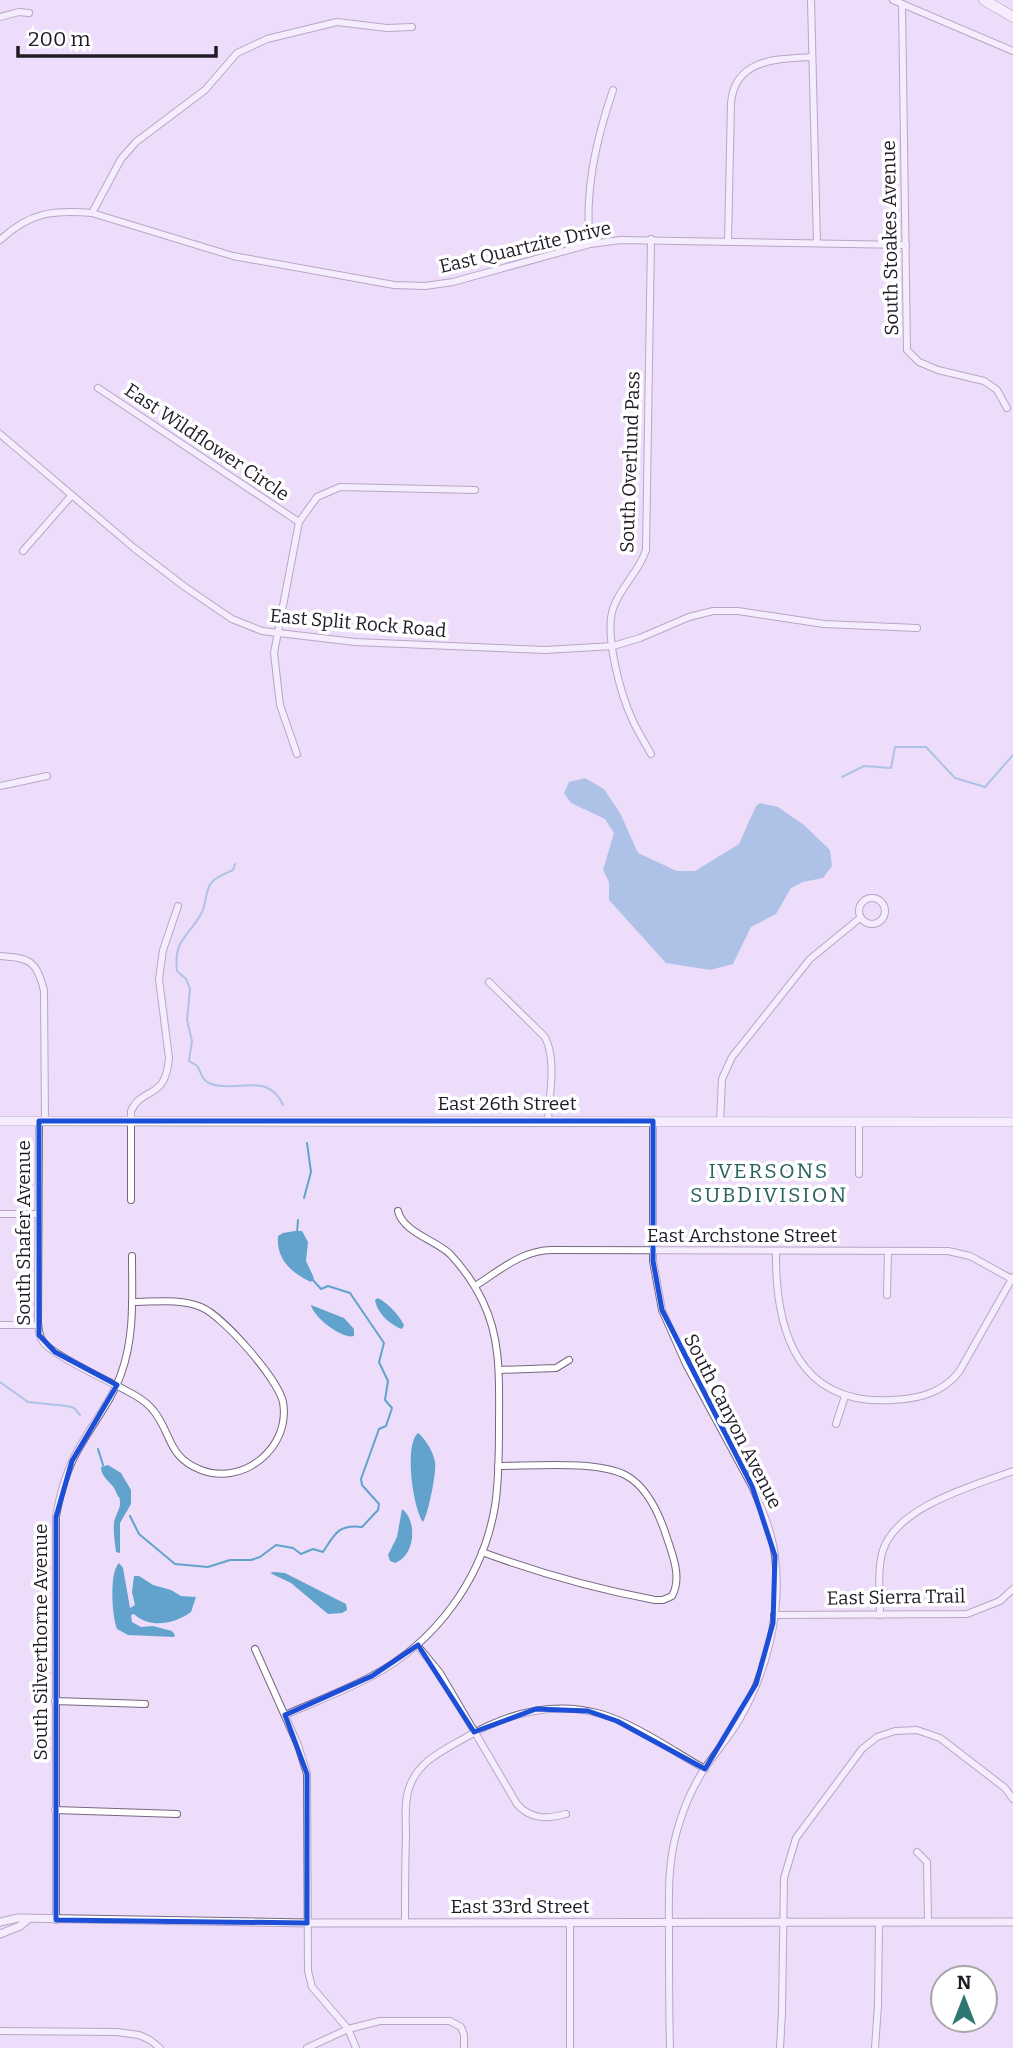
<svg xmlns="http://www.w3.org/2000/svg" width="1013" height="2048" viewBox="0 0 1013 2048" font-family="Bitter,serif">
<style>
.water{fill:#61a3cd}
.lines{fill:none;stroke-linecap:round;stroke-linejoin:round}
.stream{stroke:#61a3cd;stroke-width:2}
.minor-casing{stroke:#766781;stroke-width:8}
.tertiary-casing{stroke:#766781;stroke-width:9}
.secondary-casing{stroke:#766781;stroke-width:10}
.primary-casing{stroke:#766781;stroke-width:11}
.minor{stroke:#fff;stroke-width:6}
.tertiary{stroke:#fff;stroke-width:7}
.secondary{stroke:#fff;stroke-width:9}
.primary{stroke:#fff;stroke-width:10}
.marked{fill:none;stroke:#1d4ed8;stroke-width:5;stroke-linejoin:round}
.labels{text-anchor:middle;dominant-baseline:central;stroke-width:7;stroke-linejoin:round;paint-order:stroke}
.street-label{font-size:19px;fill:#211b26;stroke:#fff}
.neighbourhood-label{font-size:21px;letter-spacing:2px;fill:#28615e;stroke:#fff}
</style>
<rect width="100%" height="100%" fill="#edddfb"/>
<g class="water">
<polygon points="585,778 604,789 620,813 638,853 677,871 695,871 739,844 756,806 760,803 778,807 804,825 830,850 832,866 823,878 803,882 791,888 776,914 751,927 733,964 710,970 666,963 609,900 609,882 603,870 614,833 605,819 571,803 564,793 569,782"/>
<path d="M295,1231H302L308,1242L306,1261L314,1278L311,1282C292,1273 276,1260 278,1236L283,1233Z"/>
<path d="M378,1298C389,1304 398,1314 404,1325L402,1329C390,1325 377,1313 375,1300Z"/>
<path d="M311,1305L344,1318L354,1329V1336C343,1340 313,1317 311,1305Z"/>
<path d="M418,1433C425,1438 434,1453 435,1462C437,1471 428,1515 423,1522C413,1508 404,1444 418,1433Z"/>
<path d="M108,1465L121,1473L131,1490V1504L120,1523V1553L116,1552C115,1542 113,1532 114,1523C115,1515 121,1509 120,1501C119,1485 101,1481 101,1467Z"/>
<path d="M402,1509C418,1521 415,1556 395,1563L390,1561L388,1555L397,1537Z"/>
<path d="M119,1563L123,1568L130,1608L135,1605L132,1592L134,1576H139L153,1585L171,1590L181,1596L196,1597L191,1612C175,1624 149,1629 134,1614L131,1615L132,1622L141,1627L153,1626L172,1631L175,1635L174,1637L128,1635L117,1629C112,1616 109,1572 119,1563Z"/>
<polygon points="274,1572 285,1573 346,1604 347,1610 342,1613 328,1614 291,1583 270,1573"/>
</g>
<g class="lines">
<g class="stream">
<polyline points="842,777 864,766 891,768 895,747 926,747 955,778 985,787 1013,755"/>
<path d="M235,864L233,870C227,873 218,876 213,881C205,888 207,902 202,912C190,936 173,939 177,971L186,979L190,989L187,1020L192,1041L189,1061C192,1063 196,1064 198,1067C202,1074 201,1080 211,1084C238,1093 268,1071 283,1105"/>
<polyline points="304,1198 311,1172 307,1143"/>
<polyline points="297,1233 298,1220"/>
<polyline points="0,1382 28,1402 67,1406 74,1408 80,1415"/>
<polyline points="98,1449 103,1465"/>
<polyline points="114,1485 119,1496"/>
<path d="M130,1516L139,1534L175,1564L208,1567L230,1560H251L260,1557L276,1545L293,1548L301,1554L313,1549L323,1552C335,1534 338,1524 362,1527L378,1510L379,1504L362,1485L361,1479L379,1429L386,1426L392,1408L385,1400L388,1381L379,1362L384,1343L350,1293L328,1286L321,1289L312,1279"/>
</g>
<defs>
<g id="minor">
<polyline points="811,0 817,243"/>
<polyline points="893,0 1013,51"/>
<polyline points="902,4 907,350 919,362 938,370 984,381 997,390 1007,408"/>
<polyline points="0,17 19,12 29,13"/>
<polyline points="92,213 121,159 136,142 205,90 237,53 267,39 337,22 387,28 412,27"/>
<path d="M651,239L646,550C639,572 622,585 614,606C603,632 621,696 633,721C638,732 645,743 651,754"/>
<path d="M0,240C30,212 53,210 92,213L233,256L394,285L425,286L453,282L590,244L621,240L906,245"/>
<path d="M728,242L731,103C735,58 778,59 812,57"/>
<path d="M590,244C584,192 596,140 613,90"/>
<polyline points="98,388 299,522"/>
<polyline points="0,434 134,548 185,587 232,619 262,631 355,642 545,650 613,646 640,638 689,617 713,611 738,611 824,624 917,628"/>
<polyline points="23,551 72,495"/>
<polyline points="297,754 280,705 274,653 299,522 317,497 340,487 475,490"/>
<polyline points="0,786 47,776"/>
<circle cx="872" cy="911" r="13"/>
<path d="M0,956C29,958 37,960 44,991L45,1121"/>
<path d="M489,982L545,1037C557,1061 549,1096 548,1121"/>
<path d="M39,1121L38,1323C39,1331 39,1337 44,1343C56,1357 109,1381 127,1391C137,1396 146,1401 153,1410C172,1433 167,1457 201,1470C243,1486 291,1448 283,1402C278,1379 223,1316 201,1307C180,1298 154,1302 132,1302"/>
<path d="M653,1121V1261L662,1310L686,1364L752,1486C762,1509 772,1532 775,1556C782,1612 767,1672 739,1720C729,1737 716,1752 705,1768C693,1786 683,1809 677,1831C667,1865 669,1901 669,1936C669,1974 669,2011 670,2048"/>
<polyline points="720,1122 722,1079 732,1057 810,959 860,918"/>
<polyline points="859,1174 859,1123"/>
<path d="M131,1200V1111C143,1085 165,1102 169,1058L159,979L163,950L178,906"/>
<polyline points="0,1214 38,1214"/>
<path d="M776,1251C775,1330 797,1406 892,1400C919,1399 942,1393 959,1372L1013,1277"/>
<path d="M475,1286C499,1271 522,1250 552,1250L948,1251L970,1256L1012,1279"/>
<polyline points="887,1295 888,1251"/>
<polyline points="0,1325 38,1325"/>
<polyline points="499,1370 556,1368 569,1360"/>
<polyline points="836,1424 845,1396"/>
<path d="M482,1552C539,1573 596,1589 655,1600H663L672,1596C682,1578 673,1556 667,1538C660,1516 648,1488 627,1476C599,1460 532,1466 498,1466"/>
<polyline points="774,1615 967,1614 1000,1601 1013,1589"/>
<path d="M880,1615C880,1594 877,1570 883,1550C898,1506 973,1486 1013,1471"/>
<path d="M417,1645L440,1673L517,1804C531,1820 547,1819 566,1814"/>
<polyline points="255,1649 298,1745 307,1774 308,1971 312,1987 348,2029 356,2048"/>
<polyline points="55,1701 145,1704"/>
<path d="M285,1715C314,1702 344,1691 372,1676C436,1642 483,1578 495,1506C499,1480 499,1453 499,1427C499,1384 502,1341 483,1302C475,1285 463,1268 450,1254C435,1240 403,1232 398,1211"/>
<polyline points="55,1810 177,1814"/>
<polyline points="917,1852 927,1862 928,1922"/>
<path d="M56,1920V1517C60,1493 66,1471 78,1450C92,1424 111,1402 121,1374C135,1336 132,1295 132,1256"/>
<path d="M405,1922C405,1893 405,1865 406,1836C406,1821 404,1803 409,1788C418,1762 440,1752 463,1739C505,1714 552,1700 601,1714C635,1724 673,1751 705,1769"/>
<polyline points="570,1922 570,2048"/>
<polyline points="0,2031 117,2032 139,2035 150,2040 160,2048"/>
<polyline points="307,2048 348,2029 380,2021 450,2021 461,2027 464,2035 464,2048"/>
<polyline points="780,2048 782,2012 784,1878 796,1838 862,1749 877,1737 895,1731 917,1730 940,1738 1005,1788 1013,1799"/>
<polyline points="875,2048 878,2005 879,1922"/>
</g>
<g id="tertiary">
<polyline points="0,1922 18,1918 307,1923 1013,1922"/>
<polyline points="0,1934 20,1926 27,1920"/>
</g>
<polyline id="secondary" points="0,1121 1013,1122"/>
<polyline id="primary" points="984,0 1013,17"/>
</defs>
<use href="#minor" class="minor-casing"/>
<use href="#tertiary" class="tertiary-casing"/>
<use href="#secondary" class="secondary-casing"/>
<use href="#primary" class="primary-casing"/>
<use href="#minor" class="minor"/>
<use href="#tertiary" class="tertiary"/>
<use href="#secondary" class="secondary"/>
<use href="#primary" class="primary"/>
</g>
<path d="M0 0H1013V2048H0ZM39,1121H653V1261L662,1310L752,1486L775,1556L773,1623L756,1684L705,1769L617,1721L588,1711L536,1709L474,1732L418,1645L372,1676L285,1715L307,1774V1923L56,1920V1517L72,1461L117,1385L55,1352L39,1335Z" fill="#edddfb" fill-opacity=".55" fill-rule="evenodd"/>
<path class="marked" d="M39,1121H653V1261L662,1310L752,1486L775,1556L773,1623L756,1684L705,1769L617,1721L588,1711L536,1709L474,1732L418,1645L372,1676L285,1715L307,1774V1923L56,1920V1517L72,1461L117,1385L55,1352L39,1335Z"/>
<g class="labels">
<g class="street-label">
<text transform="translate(890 238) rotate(-91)">South Stoakes Avenue</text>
<text transform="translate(525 247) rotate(-13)">East Quartzite Drive</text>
<text transform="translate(207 442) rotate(34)">East Wildflower Circle</text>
<text transform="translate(630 462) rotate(-88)">South Overlund Pass</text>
<text transform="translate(358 623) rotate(5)">East Split Rock Road</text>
<text x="507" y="1103">East 26th Street</text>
<text transform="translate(23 1233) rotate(-90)">South Shafer Avenue</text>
<text x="742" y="1235">East Archstone Street</text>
<text transform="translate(733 1421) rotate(63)">South Canyon Avenue</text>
<text transform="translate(896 1597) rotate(-1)">East Sierra Trail</text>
<text transform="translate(40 1642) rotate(-90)">South Silverthorne Avenue</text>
<text x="520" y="1906">East 33rd Street</text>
</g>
<g class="neighbourhood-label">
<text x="769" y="1171">IVERSONS<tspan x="769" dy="24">SUBDIVISION</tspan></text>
</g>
</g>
<g transform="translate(964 1999)"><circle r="33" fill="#ffffff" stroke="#a6a4a8" stroke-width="2"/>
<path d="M0-5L12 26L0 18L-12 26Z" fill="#2e7772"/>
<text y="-10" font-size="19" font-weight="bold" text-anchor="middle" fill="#211b26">N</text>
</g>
<path d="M18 46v10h198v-10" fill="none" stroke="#211b26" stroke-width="3.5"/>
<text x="28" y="46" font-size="21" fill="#211b26" stroke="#ffffff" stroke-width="5" paint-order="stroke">200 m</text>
</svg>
